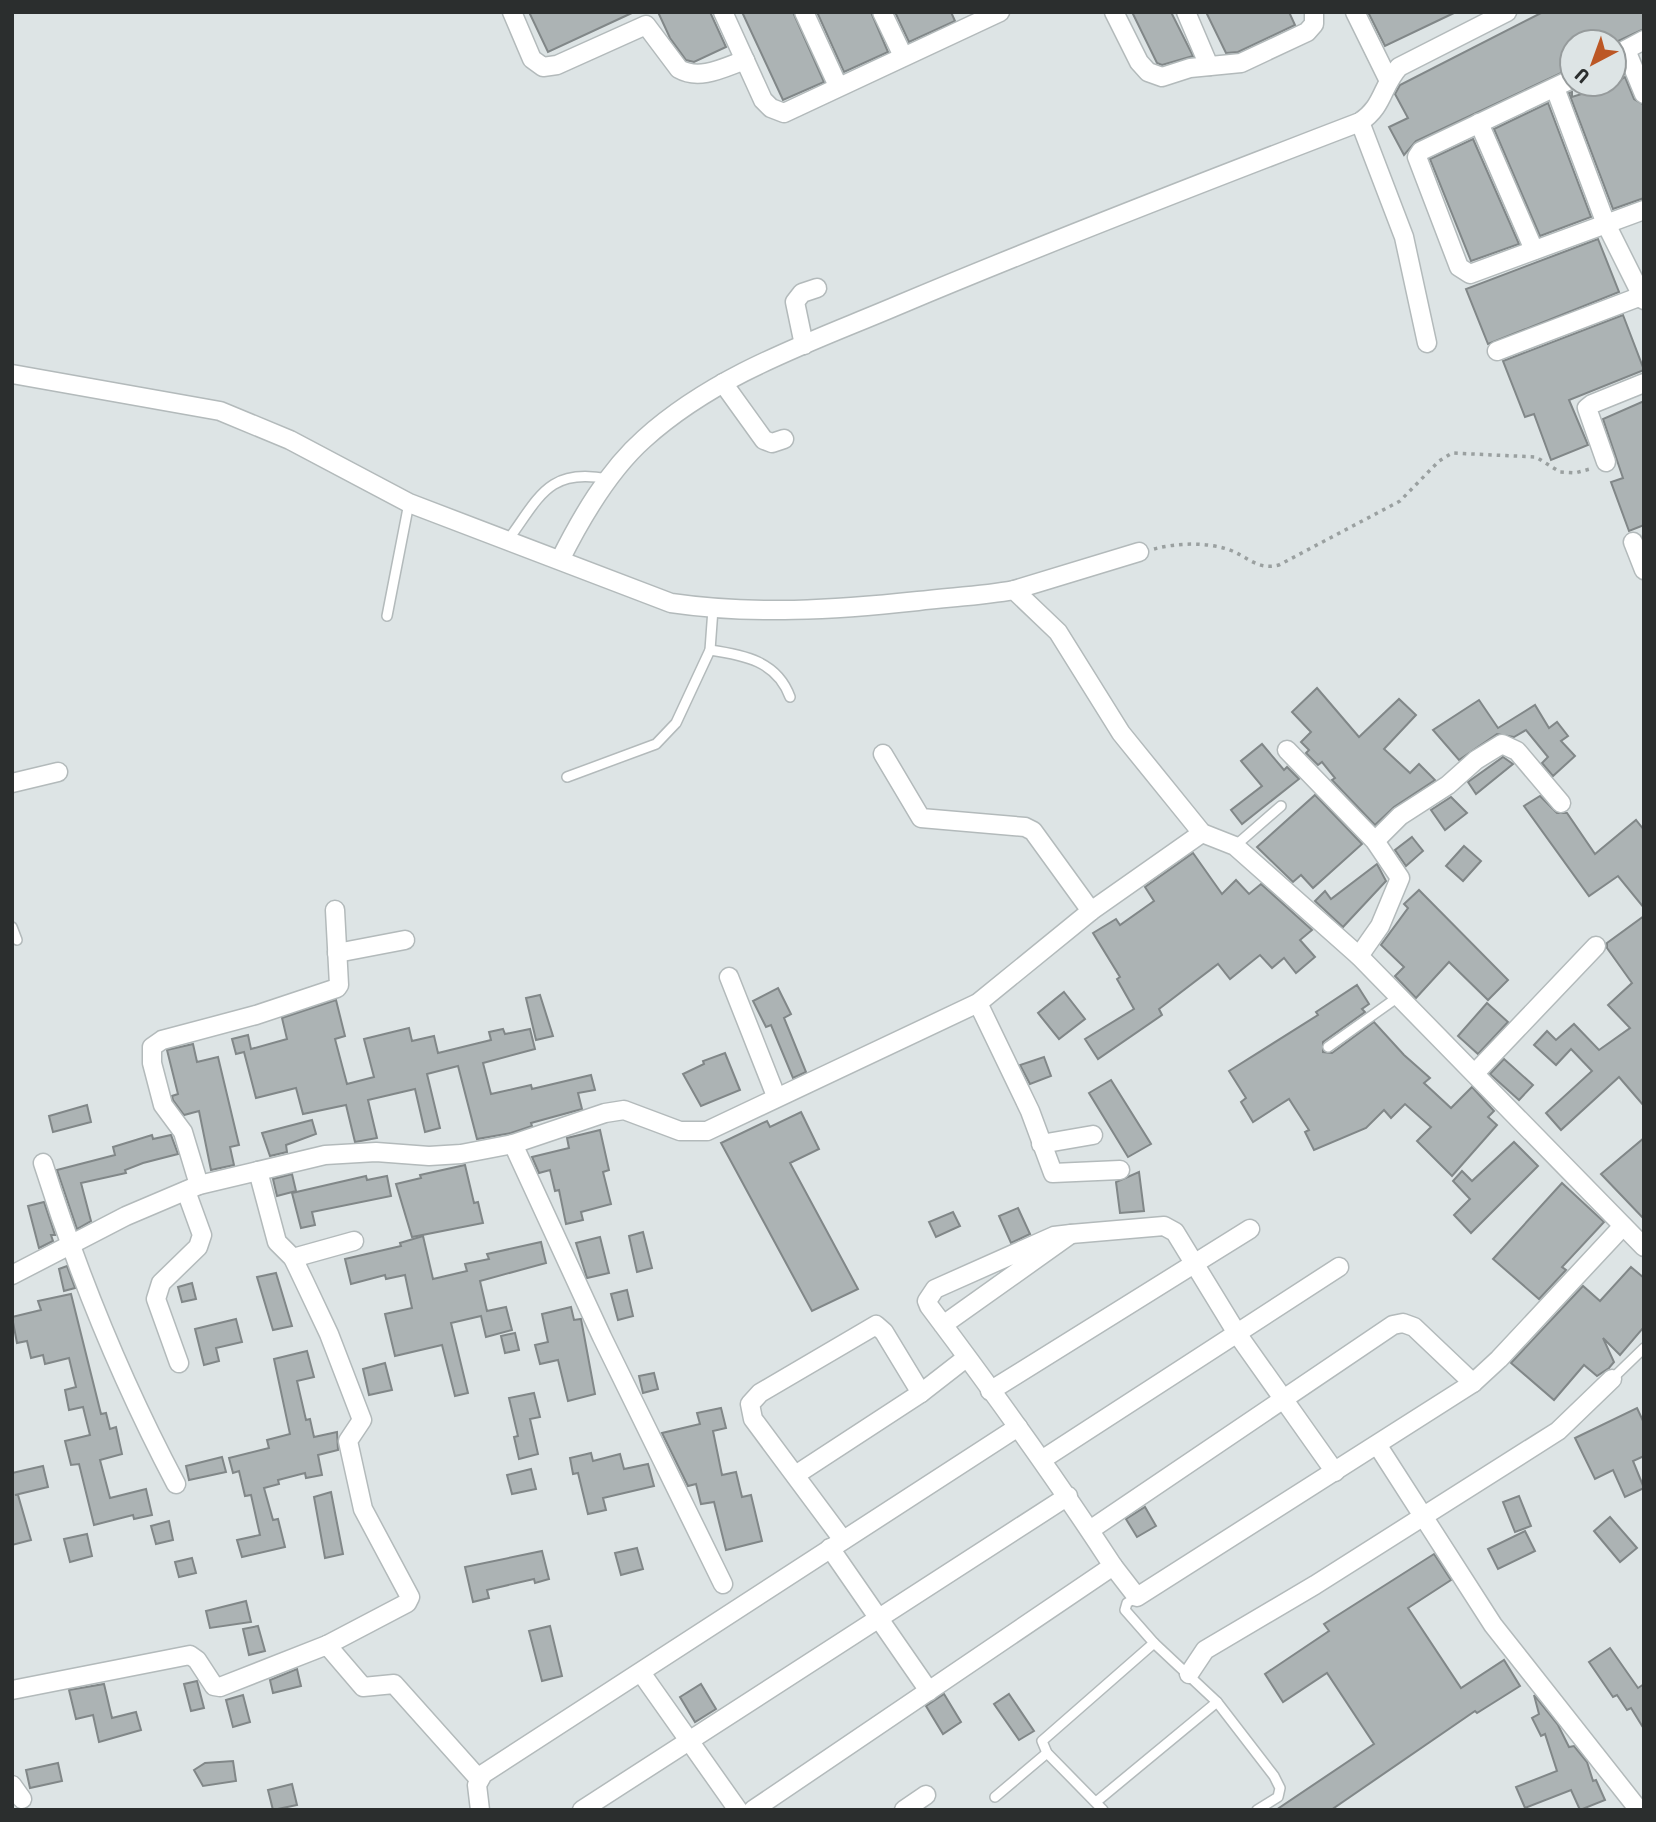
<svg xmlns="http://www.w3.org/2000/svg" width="1656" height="1822" viewBox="0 0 1656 1822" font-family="'Asap Condensed',sans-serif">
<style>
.building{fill:#acb3b4;stroke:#818788;stroke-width:2}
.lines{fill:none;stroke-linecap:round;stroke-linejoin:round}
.lane-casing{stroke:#b3babb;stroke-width:12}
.street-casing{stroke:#b3babb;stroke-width:21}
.path{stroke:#9aa0a0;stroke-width:3.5;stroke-dasharray:3.5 5;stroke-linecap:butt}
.lane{stroke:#fff;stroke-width:9}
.street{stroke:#fff;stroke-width:18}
</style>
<rect width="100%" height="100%" fill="#dde4e5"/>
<g class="building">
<polygon points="529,12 634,12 548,52"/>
<polygon points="658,12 710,12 726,47 694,62 686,60 670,38"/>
<polygon points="742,12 793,12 824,82 783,100"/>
<polygon points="817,12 871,12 888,52 844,72"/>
<polygon points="895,12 951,12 955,21 909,42"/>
<polygon points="1132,12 1171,12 1193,56 1162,65 1157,63"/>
<polygon points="1206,12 1289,12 1295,25 1238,52 1226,53"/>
<polygon points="1368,12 1456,12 1385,46"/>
<polygon points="1543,12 1644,12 1644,29 1614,43 1572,42 1572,68 1416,141 1404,155 1389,127 1408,118 1395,94 1400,85"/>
<polygon points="1625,77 1634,99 1644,105 1644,198 1613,209 1569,93 1572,92 1572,97 1614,84"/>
<polygon points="1548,103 1591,217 1540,236 1494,129"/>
<polygon points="1473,139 1519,244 1471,261 1430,159"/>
<polygon points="1598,239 1619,292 1488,344 1466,289"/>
<polygon points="1623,315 1644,370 1569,400 1588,445 1551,460 1534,414 1525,417 1503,361"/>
<polygon points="1644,401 1644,525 1629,531 1611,482 1623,478 1603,419"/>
<polygon points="1317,688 1359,737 1399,699 1416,715 1384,749 1410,773 1419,764 1435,780 1394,807 1375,825 1332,780 1335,778 1322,762 1318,765 1306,753 1309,750 1301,742 1311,732 1292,712"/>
<polygon points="1479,700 1498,728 1535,705 1549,728 1557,722 1568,736 1561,741 1575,756 1553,776 1542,763 1548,757 1526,730 1514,737 1497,734 1459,760 1433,730"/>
<polygon points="1262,744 1284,770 1287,767 1299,779 1242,824 1231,810 1262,786 1241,761"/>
<polygon points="1503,757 1513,764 1476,794 1468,782"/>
<polygon points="1315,795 1362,844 1313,888 1301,875 1293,882 1257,847"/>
<polygon points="1540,796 1557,813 1567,813 1595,854 1636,820 1644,830 1644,908 1618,876 1589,896 1524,806"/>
<polygon points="1451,797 1467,813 1445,830 1431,810"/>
<polygon points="1412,837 1423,851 1406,866 1395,850"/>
<polygon points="1464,846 1481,861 1463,881 1446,866"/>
<polygon points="1193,853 1222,894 1236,880 1249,894 1261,884 1312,930 1300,940 1315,957 1296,973 1284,958 1272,968 1260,955 1230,979 1218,964 1159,1009 1162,1015 1098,1059 1085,1039 1134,1009 1117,979 1120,977 1093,933 1116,919 1120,925 1154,901 1145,887"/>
<polygon points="1377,864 1386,881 1343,927 1315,901 1325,891 1331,899"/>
<polygon points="1419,890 1508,980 1488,1000 1449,962 1416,998 1395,976 1404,967 1381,945 1408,908 1404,904"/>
<polygon points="1644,916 1644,1106 1619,1077 1561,1130 1546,1113 1592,1071 1571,1049 1556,1065 1534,1045 1547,1031 1556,1040 1574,1024 1599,1050 1630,1028 1608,1005 1632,983 1607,948 1607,943"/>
<polygon points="1357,985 1369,1004 1362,1009 1365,1012 1323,1042 1323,1052 1332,1053 1374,1022 1404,1055 1430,1078 1424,1083 1451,1108 1472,1087 1494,1111 1488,1117 1497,1125 1452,1176 1417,1141 1431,1127 1405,1104 1391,1118 1384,1110 1366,1128 1314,1150 1305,1132 1309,1130 1289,1099 1253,1122 1241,1102 1246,1098 1229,1071 1318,1015 1316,1012"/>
<polygon points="778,988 791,1014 784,1018 806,1072 793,1078 771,1025 766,1027 753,1001"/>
<polygon points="1064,992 1085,1019 1059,1039 1038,1013"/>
<polygon points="540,995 553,1036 536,1040 526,998"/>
<polygon points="336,1000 345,1036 335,1039 347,1084 374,1077 364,1039 409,1028 412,1041 434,1036 438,1053 491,1040 489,1032 503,1029 505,1034 530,1029 535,1049 483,1063 491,1094 531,1085 532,1089 591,1075 595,1090 578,1093 582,1109 531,1123 532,1126 511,1133 477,1139 458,1066 427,1074 440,1128 425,1132 415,1089 368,1100 377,1138 355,1142 346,1105 303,1114 296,1088 256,1098 244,1052 236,1054 232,1039 248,1035 251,1049 287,1039 282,1018"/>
<polygon points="1487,1003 1508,1022 1478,1054 1458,1036"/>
<polygon points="193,1044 197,1062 218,1057 239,1145 230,1147 234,1165 211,1170 199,1111 184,1115 173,1100 172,1096 178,1094 167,1050"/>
<polygon points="725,1053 740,1090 701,1106 683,1074 704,1064 703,1061"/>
<polygon points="1044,1057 1051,1076 1030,1084 1020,1065"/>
<polygon points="1504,1059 1533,1085 1519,1100 1490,1074"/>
<polygon points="1111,1080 1151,1144 1128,1157 1089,1093"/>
<polygon points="87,1105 91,1122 53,1132 49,1116"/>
<polygon points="801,1112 819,1149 790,1163 858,1289 812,1311 721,1143 767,1121 770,1127"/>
<polygon points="312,1120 316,1134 286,1145 287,1152 270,1156 262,1133"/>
<polygon points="600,1130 609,1170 603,1172 611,1204 581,1212 583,1220 566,1224 559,1190 555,1191 550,1170 539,1173 532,1157 569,1148 567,1138"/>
<polygon points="152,1135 153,1139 171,1135 178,1154 143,1163 125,1170 126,1173 81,1183 91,1221 77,1229 57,1170 115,1155 113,1147"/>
<polygon points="1644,1138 1644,1219 1601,1174"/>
<polygon points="1514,1142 1538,1166 1471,1233 1454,1215 1470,1199 1453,1181 1462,1171 1472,1181"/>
<polygon points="465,1165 474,1203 478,1202 483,1223 412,1237 396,1184 421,1178 420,1175"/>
<polygon points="1139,1172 1144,1211 1120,1213 1116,1182"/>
<polygon points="292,1174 296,1191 277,1196 273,1179"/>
<polygon points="366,1176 367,1180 387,1176 391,1196 312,1212 315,1225 301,1228 292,1193"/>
<polygon points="1562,1183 1604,1222 1562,1267 1566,1270 1539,1299 1493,1259"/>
<polygon points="44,1202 55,1235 51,1235 53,1241 39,1248 28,1206"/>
<polygon points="1018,1208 1030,1234 1011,1243 999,1216"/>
<polygon points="953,1212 960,1226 936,1237 929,1222"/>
<polygon points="643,1232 652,1268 637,1272 629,1236"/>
<polygon points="423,1236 433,1279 467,1271 465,1264 489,1259 487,1254 541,1242 546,1263 480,1281 487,1311 506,1307 512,1330 486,1337 481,1316 451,1323 468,1393 455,1396 442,1345 395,1356 385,1314 412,1308 405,1275 386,1279 385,1275 351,1284 345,1259 401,1246 400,1243"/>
<polygon points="600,1237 609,1273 587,1278 576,1243"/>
<polygon points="67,1266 75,1288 64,1291 59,1269"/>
<polygon points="1631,1267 1644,1278 1644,1327 1620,1355 1603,1338 1614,1362 1609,1368 1597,1376 1584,1365 1554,1400 1511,1363 1583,1286 1600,1301"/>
<polygon points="276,1273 292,1326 273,1330 257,1277"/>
<polygon points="192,1283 196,1299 182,1302 178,1287"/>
<polygon points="627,1290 633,1316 618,1320 611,1294"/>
<polygon points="71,1294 101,1414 106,1413 110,1429 116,1427 122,1454 100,1460 110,1498 146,1489 152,1515 134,1519 133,1515 94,1525 79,1464 71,1465 65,1441 90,1435 83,1407 69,1410 65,1390 76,1387 69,1358 45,1364 43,1355 31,1358 27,1341 17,1343 12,1317 41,1310 38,1301"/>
<polygon points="571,1307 574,1320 581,1319 595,1394 568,1401 558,1360 540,1364 535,1345 548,1342 542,1314"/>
<polygon points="236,1319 242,1342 216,1348 219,1361 204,1365 195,1329"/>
<polygon points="515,1333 519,1350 505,1353 501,1336"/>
<polygon points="307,1351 314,1377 297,1381 306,1420 310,1419 314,1437 337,1432 338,1450 318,1455 322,1475 306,1478 305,1473 278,1480 279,1484 264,1488 273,1520 278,1519 285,1547 242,1557 237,1540 260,1535 251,1495 245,1496 239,1471 233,1473 229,1458 269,1448 267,1440 290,1434 274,1359"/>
<polygon points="385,1363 392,1390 369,1395 363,1369"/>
<polygon points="654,1373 658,1389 643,1393 639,1376"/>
<polygon points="534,1393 540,1417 530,1419 538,1454 519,1459 514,1437 518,1436 509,1398"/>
<polygon points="721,1408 726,1428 713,1431 722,1475 736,1472 742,1497 751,1495 762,1541 726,1550 714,1502 701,1504 696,1484 688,1486 662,1433 700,1424 697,1413"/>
<polygon points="1637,1408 1644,1423 1644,1456 1633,1461 1644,1488 1625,1497 1613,1470 1595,1479 1575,1438"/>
<polygon points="591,1453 593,1461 620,1454 624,1469 648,1464 654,1486 603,1498 606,1510 588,1514 578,1473 573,1474 570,1458"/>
<polygon points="222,1457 226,1472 189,1480 186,1466"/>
<polygon points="43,1466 48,1487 15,1495 18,1495 31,1540 12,1545 12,1473"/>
<polygon points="531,1469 536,1489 512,1494 507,1475"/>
<polygon points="331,1492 343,1554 325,1558 314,1497"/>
<polygon points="1519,1496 1531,1526 1515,1532 1503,1502"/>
<polygon points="1145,1507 1156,1526 1137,1537 1126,1519"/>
<polygon points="1610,1517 1637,1548 1620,1562 1594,1531"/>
<polygon points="169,1521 173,1540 156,1544 151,1526"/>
<polygon points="1525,1531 1535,1551 1498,1569 1488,1549"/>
<polygon points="87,1534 92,1556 70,1562 64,1539"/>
<polygon points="637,1548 643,1569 621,1575 615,1553"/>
<polygon points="542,1551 549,1579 535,1583 534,1579 487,1590 489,1598 473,1602 465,1567"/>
<polygon points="1434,1554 1451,1580 1408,1608 1461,1688 1504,1660 1520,1686 1477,1713 1475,1711 1331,1810 1276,1810 1374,1744 1327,1673 1283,1702 1265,1674 1329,1631 1324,1624"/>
<polygon points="192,1558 196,1573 179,1577 175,1562"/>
<polygon points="246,1601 251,1622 210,1628 206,1611"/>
<polygon points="258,1626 265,1651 249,1655 243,1629"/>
<polygon points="550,1626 562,1676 542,1681 529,1631"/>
<polygon points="1610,1648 1638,1688 1644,1684 1644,1729 1631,1708 1627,1710 1617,1695 1613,1697 1589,1662"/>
<polygon points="297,1669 301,1686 273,1693 270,1680"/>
<polygon points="197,1681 204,1708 191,1711 184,1684"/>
<polygon points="104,1684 112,1718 136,1712 141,1730 99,1742 93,1715 76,1719 69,1690"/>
<polygon points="701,1684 716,1709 695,1722 680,1697"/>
<polygon points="944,1694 961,1722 943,1734 926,1706"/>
<polygon points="1009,1694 1034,1731 1019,1740 994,1704"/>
<polygon points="243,1695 250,1722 233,1727 226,1700"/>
<polygon points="1534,1695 1558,1725 1569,1747 1574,1746 1587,1762 1593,1781 1596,1780 1605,1800 1580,1810 1571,1790 1525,1808 1516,1787 1557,1771 1545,1734 1541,1736 1532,1718 1539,1714"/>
<polygon points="233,1761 236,1781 203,1786 194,1770 205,1763"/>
<polygon points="58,1763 62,1781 30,1788 26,1770"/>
<polygon points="292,1784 297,1805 273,1810 268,1790"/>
</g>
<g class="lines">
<defs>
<g id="lane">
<path d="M508,540C539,498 548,467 608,479"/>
<polyline points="387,616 409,503"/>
<path d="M710,650C744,655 777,661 790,697"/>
<polyline points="567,777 656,744 676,723 710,650 713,609"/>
<polyline points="1235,846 1281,806"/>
<polyline points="12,927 17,940"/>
<polyline points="1328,1047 1398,997"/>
<polyline points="1612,1379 1644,1348"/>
<polyline points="1137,1597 1127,1603 1125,1610 1154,1643 1217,1702 1274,1776 1280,1788 1278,1797 1257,1810"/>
<polyline points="995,1797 1047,1753"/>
<polyline points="1096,1802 1217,1702"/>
<polyline points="1103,1810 1047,1753 1042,1741 1154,1643"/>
</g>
<g id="street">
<path d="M512,12L532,59L543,67L557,65L646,25L679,69C700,81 725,67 745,60"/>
<polyline points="723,12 763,100 771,108 784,113 1000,12"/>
<polyline points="804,12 838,86"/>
<polyline points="882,12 903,56"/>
<polyline points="1114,12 1139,62 1148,72 1162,77 1190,68 1241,63 1307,32 1314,24 1314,12"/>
<polyline points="1186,12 1209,66"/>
<polyline points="1355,12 1388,79"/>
<polyline points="1626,50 1644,94"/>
<polyline points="1614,56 1644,40"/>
<polyline points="1572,79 1421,151 1417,157 1459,267 1470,274 1644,210"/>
<polyline points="1555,88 1606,224 1644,300"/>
<polyline points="1360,122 1404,237 1427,343"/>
<polyline points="1479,123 1534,250"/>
<polyline points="804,345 795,302 802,293 817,288"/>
<polyline points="1497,351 1644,295"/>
<path d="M12,374L220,411L290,440L409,503L671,603C753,615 835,610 918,601C950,597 982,596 1014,590L1058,632L1121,733L1202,833L1235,846L1359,956L1644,1247"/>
<polyline points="723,383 764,440 772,443 784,439"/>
<polyline points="1606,462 1587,408 1592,404 1644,383"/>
<polyline points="1633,542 1644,570"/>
<path d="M560,560C581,518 608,471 644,439C717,373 812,342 901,304C1053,240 1206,181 1360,122C1384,106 1381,87 1399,67L1507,12"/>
<polyline points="1014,590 1139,552"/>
<polyline points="1287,750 1375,841 1400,878 1380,926 1359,956"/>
<polyline points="883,754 921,818 1025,827 1033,831 1091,911"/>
<polyline points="12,783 58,772"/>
<polyline points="1375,841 1400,816 1448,785 1476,760 1502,744 1517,751 1561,803"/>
<polyline points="337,953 405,940"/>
<polyline points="729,977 776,1096"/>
<polyline points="978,1003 1030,1111 1053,1173 1120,1170"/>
<polyline points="1476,1072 1596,946"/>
<polyline points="513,1144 602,1337 723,1584"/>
<polyline points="1041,1144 1093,1135"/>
<path d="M43,1163C78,1274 122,1382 176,1484"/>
<polyline points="258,1171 277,1242 293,1258 304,1281 329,1334 362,1420 348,1441 363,1509 410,1597 407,1603 327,1645"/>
<polyline points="199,1185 183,1132 163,1105 152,1063 152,1047 162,1040 256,1015 337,988 339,985 335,910"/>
<polyline points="1071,1234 1164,1226 1175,1232 1238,1335 1335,1472"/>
<polyline points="293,1258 354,1241"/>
<polyline points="12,1275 126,1216 199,1185 325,1155 376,1152 429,1156 461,1154 513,1144 605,1113 624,1110 680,1131 707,1131 978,1003 1091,911 1202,833"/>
<path d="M943,1325L1071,1234L1054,1236L935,1289L927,1301L929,1306C993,1391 1055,1477 1113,1566"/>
<polyline points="179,1363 156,1299 161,1283 198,1247 202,1235 186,1191"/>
<polyline points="990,1391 1250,1229"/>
<polyline points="1378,1446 1493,1625 1639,1810"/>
<polyline points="1043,1459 1339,1267"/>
<polyline points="797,1474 921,1393 966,1358"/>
<polyline points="1090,1530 1393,1325 1403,1323 1414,1327 1473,1383"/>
<polyline points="843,1540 753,1419 750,1404 760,1393 876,1325 884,1332 921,1393"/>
<polyline points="830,1548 929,1691"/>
<polyline points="642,1674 738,1810"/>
<polyline points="1189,1674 1205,1650 1315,1585 1558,1431 1612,1379"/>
<polyline points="12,1690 190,1655 197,1660 214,1686 220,1687 327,1645 363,1687 394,1684 479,1779"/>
<polyline points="12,1785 22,1799"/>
<polyline points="480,1810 477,1785 483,1774 1018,1427"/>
<polyline points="582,1810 1068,1496"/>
<polyline points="753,1810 1113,1566 1137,1597 1473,1383 1499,1359 1623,1226"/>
<polyline points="904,1810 926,1795"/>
</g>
</defs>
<use href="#lane" class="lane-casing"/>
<use href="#street" class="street-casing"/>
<path class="path" d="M1154,549C1176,543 1205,542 1227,549C1246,555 1257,571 1279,565L1400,501L1439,461L1452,453L1536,457L1560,472L1575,473L1590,469"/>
<use href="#lane" class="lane"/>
<use href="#street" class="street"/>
</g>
<rect width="1656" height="1822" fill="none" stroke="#2b2e2e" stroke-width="28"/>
<g transform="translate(1593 63) rotate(221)"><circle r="33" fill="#dde4e5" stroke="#969b9c" stroke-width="2"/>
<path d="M0-5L12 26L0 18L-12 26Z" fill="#bc5725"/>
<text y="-10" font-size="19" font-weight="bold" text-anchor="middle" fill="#2b2e2e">U</text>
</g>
</svg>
